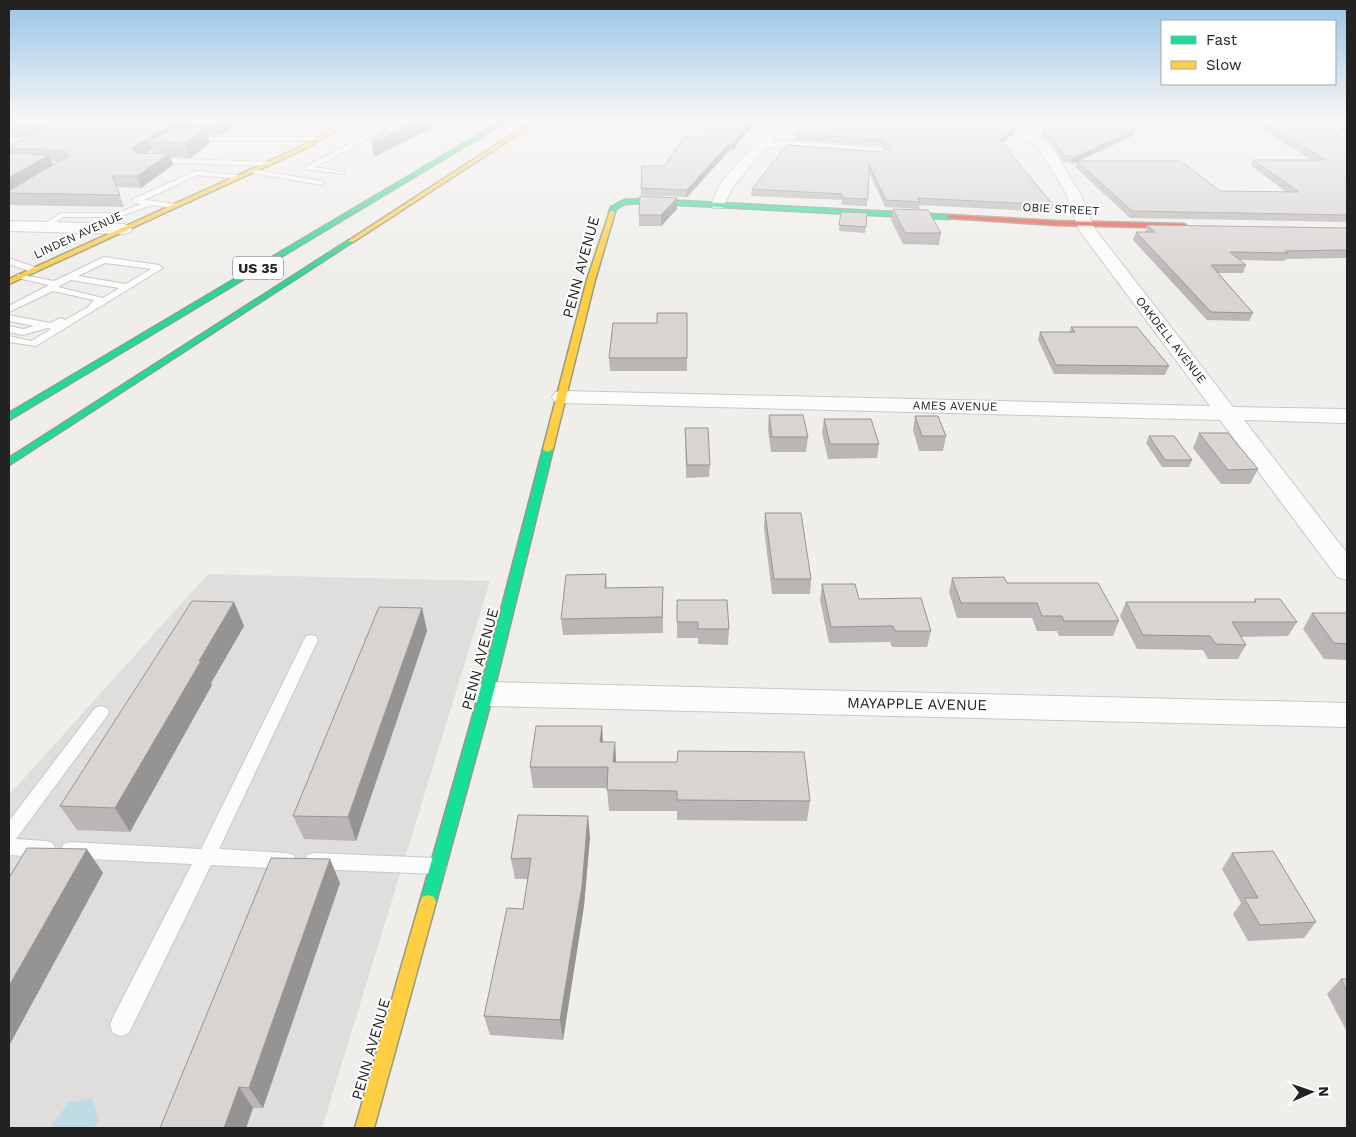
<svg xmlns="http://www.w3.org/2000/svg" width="1356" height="1137" viewBox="0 0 1356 1137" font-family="'Work Sans',sans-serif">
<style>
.residential{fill:#dfdedc}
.water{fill:#bfdbe3}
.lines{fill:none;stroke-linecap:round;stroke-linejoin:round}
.lane-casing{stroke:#c9c8c7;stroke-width:2}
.street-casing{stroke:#c9c8c7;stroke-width:2}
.fast-casing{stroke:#999a82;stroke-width:3}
.slow-casing{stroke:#999a82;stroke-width:3}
.jam-casing{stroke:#999a82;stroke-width:3}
.lane{fill:#fdfcfc;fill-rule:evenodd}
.street{fill:#fdfcfc;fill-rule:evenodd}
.fast{fill:#16e098;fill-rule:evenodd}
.slow{fill:#ffcf43;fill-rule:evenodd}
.jam{fill:#f24e42;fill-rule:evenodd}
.wall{fill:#b9b6b5;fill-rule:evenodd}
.shaded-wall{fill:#969493}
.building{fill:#d7d4d2;stroke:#969493}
.labels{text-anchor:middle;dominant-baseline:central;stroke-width:4;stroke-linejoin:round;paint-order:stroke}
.far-street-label{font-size:12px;fill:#222;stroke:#fff}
.shield{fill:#fff;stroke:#646464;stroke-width:1}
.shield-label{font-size:14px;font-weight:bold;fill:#222}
.street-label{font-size:15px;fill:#222;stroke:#fff}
</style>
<rect width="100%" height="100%" fill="#f0eeeb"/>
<polygon class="residential" points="208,574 490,581 322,1128 9,1128 9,795"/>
<polygon class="water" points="92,1098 99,1121 93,1128 50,1128 69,1102"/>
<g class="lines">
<defs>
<g id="lane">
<polygon points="305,119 306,122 292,135 289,133 299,123 262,122 259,120"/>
<polygon points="340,123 377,124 384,128 381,133 315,167 344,172 344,174 305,169 305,167 378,129 342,126"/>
<polygon points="190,137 319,137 322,139 319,141 188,140 188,138"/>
<polygon points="169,140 171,141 171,143 148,158 268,162 271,164 268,166 141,162 138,160"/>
<polygon points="251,169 321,181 325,183 321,185 249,172 248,171"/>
<polygon points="196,171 238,175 241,177 238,179 197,175 144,200 177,204 178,206 174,208 152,205 118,217 63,217 46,229 39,227 61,213 117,213 141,204 133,203 133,199"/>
<path d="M104,257L159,265L163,268L36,346L9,342V336L31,341L51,329L47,328L23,335L9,332V326L23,329L34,326L9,321V315L50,323L61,318L65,320L88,307L94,300L53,291L9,312V306L49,285L17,278V274L54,281ZM105,263L151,269L126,284L78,276ZM71,280L119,288L103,298L58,287Z"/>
<polygon points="9,258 37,268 38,270 34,273 9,264"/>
<polygon points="311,635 316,636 318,640 219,849 287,853 294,855 296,861 294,867 287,869 211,865 129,1033 121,1036 113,1033 110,1025 113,1017 192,864 70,858 63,856 61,850 63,844 70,842 201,849 304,640 306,636"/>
<polygon points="101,706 107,708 109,712 107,716 16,839 46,841 53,843 55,849 53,855 46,857 9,855 9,821 95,708"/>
<polygon points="314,853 437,858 444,860 446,866 444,872 437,874 314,869 307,867 305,861 307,855"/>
</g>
<g id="street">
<polygon points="776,119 789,119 772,140 881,148 888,152 881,156 766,147 732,188 723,208 713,208 711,205 720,184"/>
<polygon points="987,119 1004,119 1028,129 1050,145 1080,193 1095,229 1233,407 1347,409 1347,423 1244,420 1347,553 1347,580 1337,577 1220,420 563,403 555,402 552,397 555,392 563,391 1210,406 1079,230 1066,193 1040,150 1020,135"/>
<polygon points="9,221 124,224 130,226 132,229 130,232 124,234 9,231"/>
<polygon points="486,682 1347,703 1347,727 486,706 475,702 470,694 475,686"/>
</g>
<g id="fast">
<polygon points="500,122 504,123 9,420 9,413"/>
<polygon points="642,199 949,215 952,217 949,219 642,203 625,204 616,209 614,213 609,212 611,207 624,200"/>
<polygon points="349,240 354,241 9,465 9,458"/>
<polygon points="548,446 553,449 493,694 436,902 434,907 428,909 422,907 420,902 479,694 543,449"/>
</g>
<g id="slow">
<polygon points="343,119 349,119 333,133 300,151 9,284 9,279 296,149 329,131"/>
<polygon points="536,119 542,119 353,242 348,241"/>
<polygon points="610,211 615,212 595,280 553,449 548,452 545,451 543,449 587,280"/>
<polygon points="428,895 434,897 436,902 374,1128 355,1128 420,902 422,897"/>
</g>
<polygon id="jam" points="949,215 1056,221 1184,224 1187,226 1184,228 1056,225 947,218 947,216"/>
</defs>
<use href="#lane" class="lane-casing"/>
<use href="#street" class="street-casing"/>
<use href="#fast" class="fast-casing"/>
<use href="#slow" class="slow-casing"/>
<use href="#jam" class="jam-casing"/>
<use href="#lane" class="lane"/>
<use href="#street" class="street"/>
<use href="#fast" class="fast"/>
<use href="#slow" class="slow"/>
<use href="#jam" class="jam"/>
</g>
<g class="wall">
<path d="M9,119H164L158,124H166L164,119H242L221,135H208L210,143L190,158L171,157L173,165L141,188L117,187L124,207L11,205L9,201V147L27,138L9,137ZM152,149L154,153H146ZM51,161L59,162L53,165Z"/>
<polygon points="713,119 758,119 732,151 729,151 687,197 641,195 641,188 664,166 703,138"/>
<polygon points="1010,119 1112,119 1132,136 1080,161 1220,191 1286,192 1251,166 1253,160 1312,160 1245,119 1314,119 1344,139 1347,140 1347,222 1130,218 1075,167 1076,162 1072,164 1069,162 1063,162 1052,144 1041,136 1043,131 1066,129 1066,126 1026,126"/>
<polygon points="1331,119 1347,119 1347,135 1339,128 1340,124"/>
<polygon points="1014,128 1013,134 1002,143 1053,205 1051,212 920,205 919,209 885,207 869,172 867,206 841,205 842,200 751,196 752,189 882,152 886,150 881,146 795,140 796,134"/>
<polygon points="677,198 677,209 661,226 639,226 639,215"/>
<polygon points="893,209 941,233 939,245 903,244 891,220"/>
<polygon points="841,212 866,227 865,233 839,231"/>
<polygon points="1147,225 1347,228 1347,258 1286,259 1284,261 1240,260 1246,265 1243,273 1218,273 1253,313 1249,321 1207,320 1133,240 1136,232 1145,232"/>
<polygon points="687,313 687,371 610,371 609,358"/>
<polygon points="1071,327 1169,366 1165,375 1054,374 1038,340 1040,332 1070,332"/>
<polygon points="769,415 808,437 806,452 771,452 768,430"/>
<polygon points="915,416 946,436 943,451 919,451 913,430"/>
<polygon points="824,419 879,444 877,458 828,459 822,433"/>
<polygon points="685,428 710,465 709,477 686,478"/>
<polygon points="1199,433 1258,469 1250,484 1221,484 1193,448"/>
<polygon points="1149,436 1192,460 1189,467 1162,467 1146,443"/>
<polygon points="765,513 811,579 810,594 772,594 764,528"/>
<polygon points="606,574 607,588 663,587 663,633 563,635 561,619"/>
<polygon points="952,578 1007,583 1119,621 1113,636 1059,636 1057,631 1037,631 1032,618 957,618 949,592"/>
<polygon points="822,584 859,599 931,631 927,647 892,647 890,642 829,643 820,600"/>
<polygon points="1255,599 1297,622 1288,636 1241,637 1246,645 1238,659 1208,659 1203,650 1137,649 1120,616 1126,602 1254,602"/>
<polygon points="677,600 729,629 728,645 698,644 698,638 677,638"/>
<polygon points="234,602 244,626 211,683 212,685 130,832 77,830 60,806"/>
<polygon points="422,608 427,631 356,841 304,839 293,816"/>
<polygon points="1312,613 1347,613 1347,660 1324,659 1303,629"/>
<polygon points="602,726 603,742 615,742 616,762 810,801 807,821 677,820 677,811 609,811 607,788 533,788 530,767"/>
<polygon points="590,837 584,906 563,1040 490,1035 484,1016 523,909 528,879 515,879 511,859"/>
<polygon points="1232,853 1316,922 1304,938 1248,941 1233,914 1241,903 1222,869"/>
<polygon points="340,883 263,1108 253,1108 246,1128 160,1128"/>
<polygon points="1341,979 1347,979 1347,1032 1327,994"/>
</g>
<g class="shaded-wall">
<polygon points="147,119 164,119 151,128 147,122"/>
<polygon points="225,119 242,119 221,135 218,125"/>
<polygon points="421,119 436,119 430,129 374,157 372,143"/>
<polygon points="753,119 758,119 732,151 732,144"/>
<polygon points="176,125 179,135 150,141 152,149 137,158 132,149 133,147 167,127"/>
<polygon points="206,128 210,143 190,158 185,143"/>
<polygon points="1014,128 1013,134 999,146 1000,140"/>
<polygon points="1134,130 1132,136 1078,161 1077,161 1076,162 1072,164 1073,158"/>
<polygon points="729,144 729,151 687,197 687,190"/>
<polygon points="169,154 173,165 141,188 137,176"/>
<polygon points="49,155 55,170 9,193 9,178"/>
<polygon points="677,198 677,209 661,226 661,215"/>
<polygon points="234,602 244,626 211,683 212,685 130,832 115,808 199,661"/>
<polygon points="422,608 427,631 356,841 348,817"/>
<polygon points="602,726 603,747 600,742"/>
<polygon points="615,742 616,763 613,762"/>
<polygon points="588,816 590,837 584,906 563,1040 560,1020"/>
<polygon points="87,849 103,873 9,1046 9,986"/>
<polygon points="330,859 340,883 263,1108 249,1088"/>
<polygon points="239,1087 253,1108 246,1128 224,1128"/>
</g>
<g class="building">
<polygon points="9,119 147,119 147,122 148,123 184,124 189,121 187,119 225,119 218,125 176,125 167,127 133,147 132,149 137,153 169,154 137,176 112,176 120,195 9,193 9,191 69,155 65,151 9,148 9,147 47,127 9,127"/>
<polygon points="391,119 421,119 372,143"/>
<polygon points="713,119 753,119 732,144 729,144 687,190 641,188 642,166 664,166 684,137 703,138"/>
<polygon points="808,119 996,119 1014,128 1000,140 1053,205 918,198 920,202 886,200 869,165 868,199 842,198 842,194 752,189 787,145 882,152 891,147 882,140 796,134"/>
<polygon points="1025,119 1112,119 1134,130 1073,158 1071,156 1064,156 1053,138 1043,131 1066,129 1069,125 1067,120 1028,121"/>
<polygon points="1258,119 1314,119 1344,139 1347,140 1347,215 1132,211 1077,161 1181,161 1220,191 1299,192 1253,160 1326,160"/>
<polygon points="1341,122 1347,123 1347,126"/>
<polygon points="175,128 206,128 185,143 150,141"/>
<polygon points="9,153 49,155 9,178"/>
<polygon points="640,196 677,198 661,215 639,215"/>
<polygon points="893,209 928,210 941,233 905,233"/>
<polygon points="841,212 867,213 866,227 839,225"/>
<polygon points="1147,225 1347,228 1347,250 1285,251 1288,253 1230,252 1246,265 1211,265 1253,313 1211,312 1136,232 1155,232"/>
<polygon points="657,313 687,313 687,358 609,358 613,323 657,323"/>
<polygon points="1071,327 1137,327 1169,366 1056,365 1040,332 1075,332"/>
<polygon points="769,415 803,415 808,437 772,437"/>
<polygon points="915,416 938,416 946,436 922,436"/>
<polygon points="824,419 871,419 879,444 830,444"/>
<polygon points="685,428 708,428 710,465 687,465"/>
<polygon points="1199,433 1228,433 1258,469 1228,470"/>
<polygon points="1149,436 1174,436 1192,460 1165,460"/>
<polygon points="765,513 801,513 811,579 774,579"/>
<polygon points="606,574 605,588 663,587 662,617 561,619 566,575"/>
<polygon points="1004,577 1007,583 1098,583 1119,621 1064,621 1062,616 1042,616 1037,603 961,603 952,578"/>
<polygon points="822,584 855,584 859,599 921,598 931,631 895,631 893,626 831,627"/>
<polygon points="1255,599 1280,599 1297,622 1232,622 1246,645 1216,644 1210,636 1143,635 1126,602 1256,602"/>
<polygon points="677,600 727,600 729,629 698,629 698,622 677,622"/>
<polygon points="192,601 234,602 199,661 201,661 115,808 60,806"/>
<polygon points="379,607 422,608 348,817 293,816"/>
<polygon points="1312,613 1347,613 1347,644 1334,643"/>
<polygon points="536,726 602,726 600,742 615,742 613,762 677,762 678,751 804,752 810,801 677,800 677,791 607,790 608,767 530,767"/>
<polygon points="518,815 588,816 582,886 560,1020 484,1016 507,908 523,909 531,858 511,859"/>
<polygon points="27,848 87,849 9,986 9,878"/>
<polygon points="1273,851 1316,922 1260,925 1244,898 1258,898 1232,853"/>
<polygon points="271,858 330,859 249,1088 239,1087 224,1128 160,1128"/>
<polygon points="1341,979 1347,979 1347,991"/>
</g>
<linearGradient id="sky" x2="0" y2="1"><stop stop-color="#97c4e6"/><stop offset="0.43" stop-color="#f8f7f6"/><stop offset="1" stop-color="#f8f7f6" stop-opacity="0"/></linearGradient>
<rect width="1356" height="279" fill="url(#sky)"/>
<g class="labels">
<g class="far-street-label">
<text transform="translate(1061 209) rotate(3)">OBIE STREET</text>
<text transform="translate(78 235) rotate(-25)">LINDEN AVENUE</text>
<text transform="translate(1171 340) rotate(52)">OAKDELL AVENUE</text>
<text transform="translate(955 406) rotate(1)">AMES AVENUE</text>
</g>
<rect class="shield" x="233" y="256.5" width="50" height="23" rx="4"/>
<g class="shield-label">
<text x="258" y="268">US 35</text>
</g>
<g class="street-label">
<text transform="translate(581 267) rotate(-75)">PENN AVENUE</text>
<text transform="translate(480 659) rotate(-75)">PENN AVENUE</text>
<text transform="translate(917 704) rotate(1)">MAYAPPLE AVENUE</text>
<text transform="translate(371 1049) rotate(-74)">PENN AVENUE</text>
</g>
</g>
<rect width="1356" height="1137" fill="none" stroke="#222222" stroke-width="20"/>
<rect x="1161" y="20" width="175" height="65" fill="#ffffff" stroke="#a7a7a7"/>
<rect x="1171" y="36" width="25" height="8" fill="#16e098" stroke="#a7a7a7"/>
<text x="1206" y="45" font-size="15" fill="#222222">Fast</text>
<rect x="1171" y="61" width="25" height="8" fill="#ffcf43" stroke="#a7a7a7"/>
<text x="1206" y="70" font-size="15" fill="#222222">Slow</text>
<g transform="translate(1311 1092) rotate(88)" stroke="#ffffff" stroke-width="4" paint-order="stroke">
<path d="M0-4L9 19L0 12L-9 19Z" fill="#222222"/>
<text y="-8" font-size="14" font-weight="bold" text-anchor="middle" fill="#222222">N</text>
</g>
</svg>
